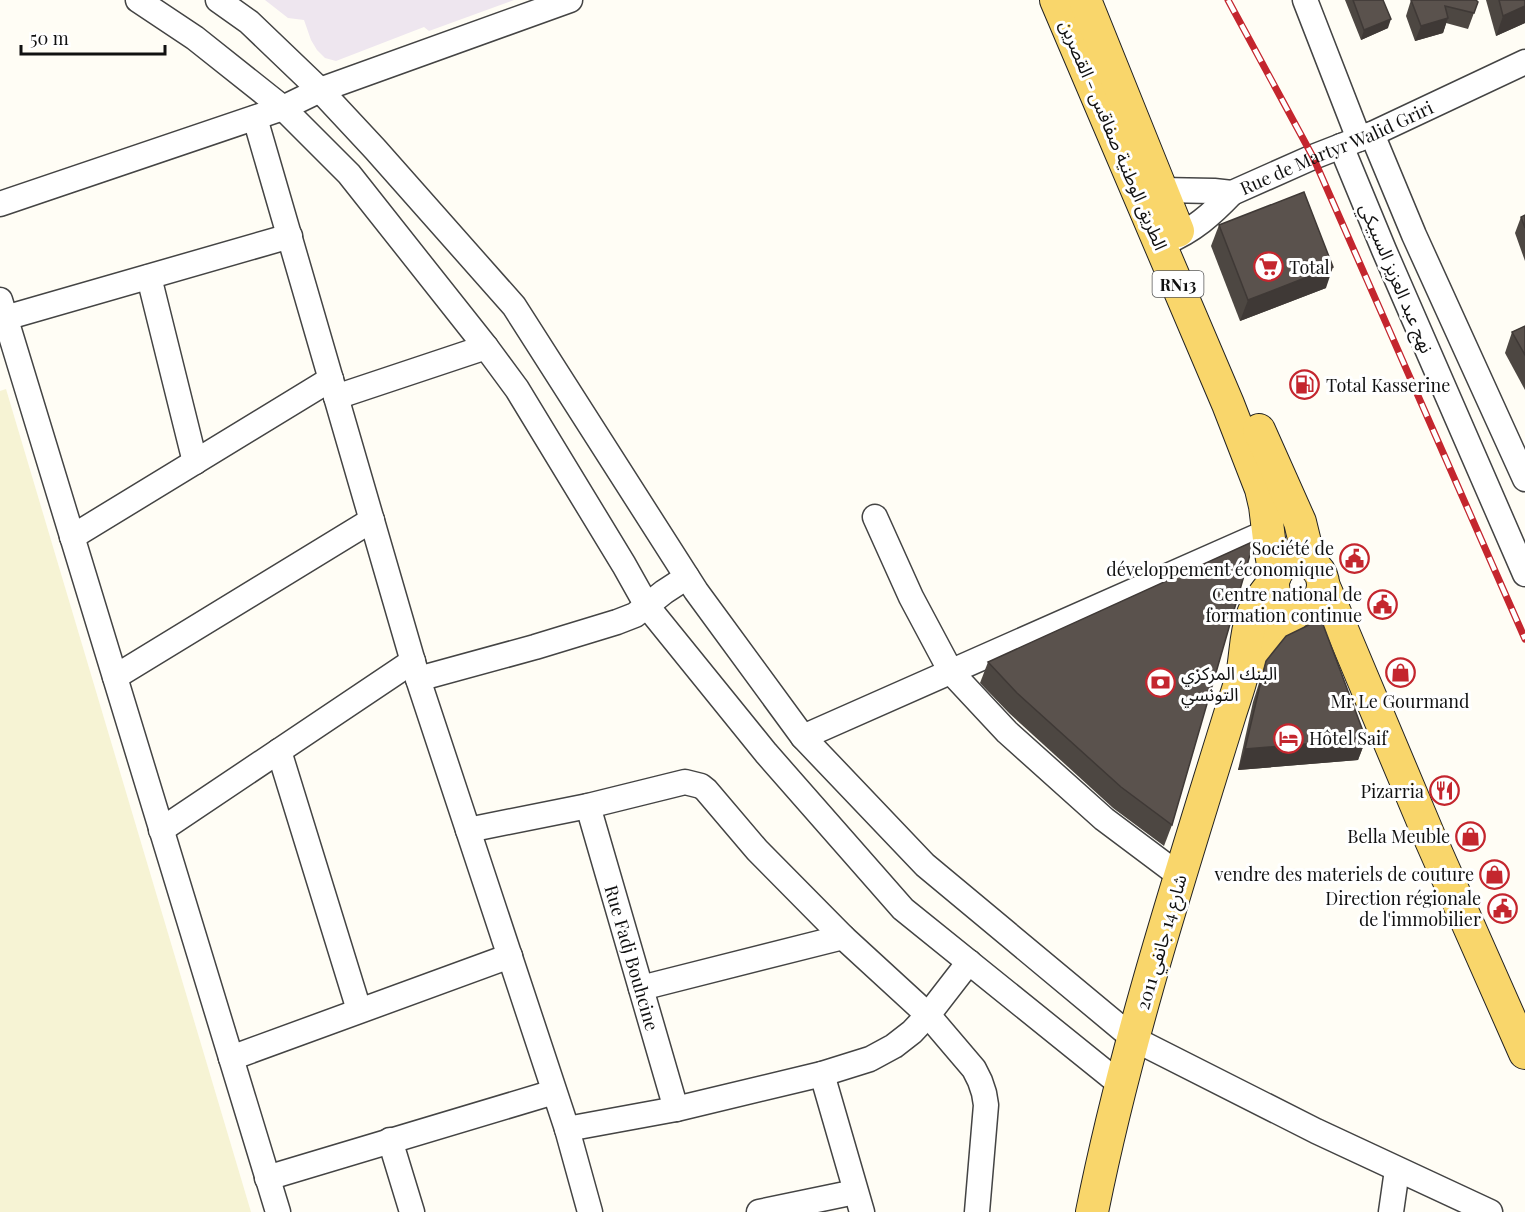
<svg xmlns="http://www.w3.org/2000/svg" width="1525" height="1212" viewBox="0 0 1525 1212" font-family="'Playfair Display','Noto Sans Arabic',serif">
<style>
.industrial{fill:#eee6ef}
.farmland{fill:#f6f3d4}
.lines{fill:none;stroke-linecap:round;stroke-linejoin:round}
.minor-casing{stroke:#444;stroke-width:27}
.major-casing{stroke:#222;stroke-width:34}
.minor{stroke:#fff;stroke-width:24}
.major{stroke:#f9d66b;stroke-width:32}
.rail-casing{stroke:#c4262e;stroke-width:7}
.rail{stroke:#fff;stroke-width:4.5;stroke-dasharray:14;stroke-linecap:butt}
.wall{fill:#4d4742}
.shaded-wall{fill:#3f3936}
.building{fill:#5a524d;stroke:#3f3936;stroke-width:1.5}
.labels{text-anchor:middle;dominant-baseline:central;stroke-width:6;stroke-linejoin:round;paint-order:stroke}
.shield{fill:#fff;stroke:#585858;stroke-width:1.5}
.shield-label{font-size:16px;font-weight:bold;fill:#111}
.street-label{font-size:18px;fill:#111;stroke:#fff}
.poi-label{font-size:18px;fill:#111;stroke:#fff;text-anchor:end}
</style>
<rect width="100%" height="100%" fill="#fffdf5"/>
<polygon class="industrial" points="265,0 514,0 429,31 424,27 336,61 325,58 317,50 311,40 304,20 288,18"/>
<polygon class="farmland" points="6,389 251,1212 0,1212 0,391"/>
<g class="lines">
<defs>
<g id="minor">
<polyline points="138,0 195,38 283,108 349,174 486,347 517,389 624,565 647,606 766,753 903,909 1120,1084"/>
<polyline points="218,0 249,22 320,90 375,149 514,306 696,591 803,737 925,865 1134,1039 1316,1131 1490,1212"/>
<polyline points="1305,0 1359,139"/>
<polyline points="255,118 418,679 567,1129 590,1212"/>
<polyline points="1372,134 1414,235 1525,479"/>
<polyline points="1341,146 1384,250 1525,574"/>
<path id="s1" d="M1149,195L1161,190L1214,191L1232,193L1313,157L1372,134L1525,62"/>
<polyline points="0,204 283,108 320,90 570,0"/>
<path d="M1166,242C1193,231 1212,214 1232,193"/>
<polyline points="149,277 195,462"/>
<polyline points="0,300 278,1212"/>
<polyline points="5,318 290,236"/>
<polyline points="336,397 486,347"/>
<polyline points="875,517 911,597 951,672 1007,732 1104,819 1180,876"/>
<polyline points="72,537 331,379"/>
<polyline points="115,677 372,520"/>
<polyline points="418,679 535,647 617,622 635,615 664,592 687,577"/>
<polyline points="803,737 1269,531"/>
<polyline points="279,751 359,1010"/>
<path id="s2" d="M588,806L676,1109"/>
<polyline points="161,830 413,661"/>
<polyline points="468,830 588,806 685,782 701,786 706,790 757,850 843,937 928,1015 974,1069 980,1081 984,1093 986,1105 977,1212"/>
<polyline points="641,988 843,937"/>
<polyline points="231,1058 510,956"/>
<polyline points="822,1074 862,1212"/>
<polyline points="567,1129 676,1109 822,1074 870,1059 894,1046 912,1032 928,1015 969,962"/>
<polyline points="390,1140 412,1212"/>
<polyline points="267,1178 554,1092"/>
<polyline points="759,1212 855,1192"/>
<polyline points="1391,1212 1397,1170"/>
</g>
<g id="major">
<polyline points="1056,0 1228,404 1261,489 1265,506 1270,547 1275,576"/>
<polyline points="1085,0 1178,231"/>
<polyline points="1259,430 1300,522 1310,563"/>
<circle cx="1298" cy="585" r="25"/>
<polyline points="1323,584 1429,836 1525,1053"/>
<polyline points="1242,674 1267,642 1297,611"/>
<path d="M1092,1212C1126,1043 1179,879 1230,714C1234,701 1239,688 1242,675C1246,656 1245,636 1252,617C1256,604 1265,593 1273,583"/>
</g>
</defs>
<use href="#minor" class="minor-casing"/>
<use href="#major" class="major-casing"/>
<use href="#minor" class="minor"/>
<use href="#major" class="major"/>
<defs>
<polyline id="rail" points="1228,0 1313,157 1525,639"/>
</defs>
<use href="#rail" class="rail-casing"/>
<use href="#rail" class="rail"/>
</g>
<g class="wall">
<polygon points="1345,0 1383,0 1388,28 1361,40"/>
<polygon points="1411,0 1478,2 1468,29 1446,23 1443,33 1415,41 1406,16"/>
<polygon points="1486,0 1525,0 1525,23 1496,36"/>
<polygon points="1525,215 1525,261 1515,233 1521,217"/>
<polygon points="1219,225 1326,288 1240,321 1211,246"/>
<polygon points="1525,326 1525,390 1505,353 1512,332"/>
<polygon points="1266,661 1366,739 1358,760 1238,770 1253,702"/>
<polygon points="988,662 1172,825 1164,846 1113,808 1009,713 980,683"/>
</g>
<g class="shaded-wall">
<polygon points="1525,6 1525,23 1496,36 1503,16"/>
<polygon points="1448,18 1443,33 1415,41 1421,26"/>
<polygon points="1391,19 1388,28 1361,40 1364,30"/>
<polygon points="1333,267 1326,288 1240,321 1248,300"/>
<polygon points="1366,739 1358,760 1238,770 1245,749"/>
</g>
<g class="building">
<polygon points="1353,0 1383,0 1391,19 1364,30"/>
<polygon points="1411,0 1476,0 1478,2 1474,13 1445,6 1448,18 1421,26"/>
<polygon points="1499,0 1525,0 1525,6 1503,16"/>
<polygon points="1304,192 1333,267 1248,300 1219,225"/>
<polygon points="1525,215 1525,228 1521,217"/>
<polygon points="1525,326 1525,355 1512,332"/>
<polygon points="1254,541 1172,825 1121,787 1017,693 988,662"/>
<polygon points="1321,619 1366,739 1245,749 1261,681 1266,661 1286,636"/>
</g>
<defs>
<symbol id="supermarket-ring" viewBox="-11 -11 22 22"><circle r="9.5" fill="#fff" stroke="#c4262e" stroke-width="1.5"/><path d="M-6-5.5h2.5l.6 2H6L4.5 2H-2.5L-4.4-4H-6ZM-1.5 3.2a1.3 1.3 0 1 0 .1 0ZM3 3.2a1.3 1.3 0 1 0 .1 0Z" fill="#c4262e"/></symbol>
<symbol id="fuel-ring" viewBox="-11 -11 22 22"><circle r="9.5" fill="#fff" stroke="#c4262e" stroke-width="1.5"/><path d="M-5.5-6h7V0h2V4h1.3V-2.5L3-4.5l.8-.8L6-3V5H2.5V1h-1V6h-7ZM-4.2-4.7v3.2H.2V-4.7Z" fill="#c4262e"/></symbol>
<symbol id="civic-ring" viewBox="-11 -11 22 22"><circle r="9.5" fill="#fff" stroke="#c4262e" stroke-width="1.5"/><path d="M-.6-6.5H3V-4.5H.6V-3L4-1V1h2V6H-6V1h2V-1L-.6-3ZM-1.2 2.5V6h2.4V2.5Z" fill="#c4262e"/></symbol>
<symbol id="shop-ring" viewBox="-11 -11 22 22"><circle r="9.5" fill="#fff" stroke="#c4262e" stroke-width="1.5"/><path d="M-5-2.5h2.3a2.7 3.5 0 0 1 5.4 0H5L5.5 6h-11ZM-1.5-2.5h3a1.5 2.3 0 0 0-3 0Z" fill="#c4262e"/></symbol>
<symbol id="bank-ring" viewBox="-11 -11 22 22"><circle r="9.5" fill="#fff" stroke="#c4262e" stroke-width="1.5"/><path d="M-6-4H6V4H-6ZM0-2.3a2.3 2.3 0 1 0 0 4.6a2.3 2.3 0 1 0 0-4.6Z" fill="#c4262e"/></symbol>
<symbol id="hotel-ring" viewBox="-11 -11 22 22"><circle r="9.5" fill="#fff" stroke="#c4262e" stroke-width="1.5"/><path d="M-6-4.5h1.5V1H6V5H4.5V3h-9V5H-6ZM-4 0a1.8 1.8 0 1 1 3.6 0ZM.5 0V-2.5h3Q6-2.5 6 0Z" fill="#c4262e"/></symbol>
<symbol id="restaurant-ring" viewBox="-11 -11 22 22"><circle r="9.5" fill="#fff" stroke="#c4262e" stroke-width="1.5"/><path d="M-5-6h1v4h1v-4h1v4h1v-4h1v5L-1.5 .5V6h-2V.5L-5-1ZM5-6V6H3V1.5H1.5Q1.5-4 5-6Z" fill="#c4262e"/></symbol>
</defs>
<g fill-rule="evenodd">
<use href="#supermarket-ring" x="1252" y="250" width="33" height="33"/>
<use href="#fuel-ring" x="1288" y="368" width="33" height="33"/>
<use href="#civic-ring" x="1338" y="542" width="33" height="33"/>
<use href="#civic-ring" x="1366" y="588" width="33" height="33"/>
<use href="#shop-ring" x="1384" y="656" width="33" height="33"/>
<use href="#bank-ring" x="1144" y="666" width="33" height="33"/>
<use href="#hotel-ring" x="1272" y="722" width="33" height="33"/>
<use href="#restaurant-ring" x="1428" y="774" width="33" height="33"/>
<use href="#shop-ring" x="1454" y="820" width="33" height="33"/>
<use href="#shop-ring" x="1478" y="858" width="33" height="33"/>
<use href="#civic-ring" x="1486" y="892" width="33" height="33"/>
</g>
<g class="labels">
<rect class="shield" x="1152.5" y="271" width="51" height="26" rx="4.5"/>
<g class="shield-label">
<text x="1178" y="284">RN13</text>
</g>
<g class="street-label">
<text transform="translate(1114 135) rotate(67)">الطريق الوطنية صفاقس - القصرين</text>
<text stroke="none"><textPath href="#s1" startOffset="198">Rue de Martyr Walid Griri</textPath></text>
<text transform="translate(1397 278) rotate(67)">نهج عبد العزيز السبيكي</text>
<text transform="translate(1161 942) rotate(-74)">شارع 14 جانفي 2011</text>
<text stroke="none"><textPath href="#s2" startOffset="158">Rue Fadj Bouhcine</textPath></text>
</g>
<g class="poi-label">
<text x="1289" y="267" text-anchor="start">Total</text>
<text x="1326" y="385" text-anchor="start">Total Kasserine</text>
<text x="1334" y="548">Société de<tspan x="1334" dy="21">développement économique</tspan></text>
<text x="1362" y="594">Centre national de<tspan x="1362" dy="21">formation continue</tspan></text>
<text x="1181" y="673" text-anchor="start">البنك المركزي<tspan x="1181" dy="21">التونسي</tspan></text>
<text x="1400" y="701" text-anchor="middle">Mr Le Gourmand</text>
<text x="1309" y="738" text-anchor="start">Hôtel Saif</text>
<text x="1424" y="791">Pizarria</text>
<text x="1450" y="836">Bella Meuble</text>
<text x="1474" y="874">vendre des materiels de couture</text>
<text x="1481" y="898">Direction régionale<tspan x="1481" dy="21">de l'immobilier</tspan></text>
</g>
</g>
<path d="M21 45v9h144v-9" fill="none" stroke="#111111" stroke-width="3"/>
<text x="30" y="45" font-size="18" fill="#111111" stroke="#ffffff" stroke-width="4.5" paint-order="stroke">50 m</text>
</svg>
